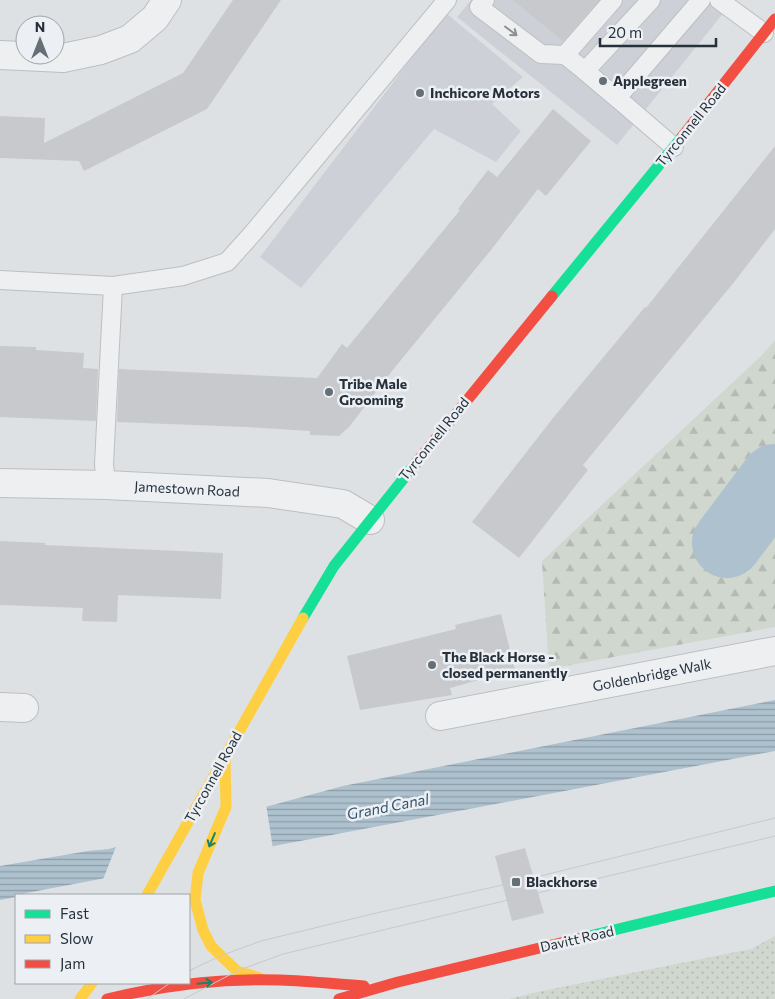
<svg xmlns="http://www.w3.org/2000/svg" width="775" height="999" viewBox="0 0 775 999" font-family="Commissioner,sans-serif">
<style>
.built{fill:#cdd1d7}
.green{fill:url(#green-dots)}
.forest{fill:url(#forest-firs)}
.water{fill:url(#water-rules)}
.pier{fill:#dee1e4}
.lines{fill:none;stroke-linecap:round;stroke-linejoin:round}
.river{stroke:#adc1ce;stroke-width:70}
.building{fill:#c7c9cc}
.lane-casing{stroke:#bcbfc2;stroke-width:20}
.street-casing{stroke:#bcbfc2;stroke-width:30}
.lane{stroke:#eeeff0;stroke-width:18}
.street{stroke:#eeeff0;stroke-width:28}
.fast{stroke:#16e098;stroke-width:11}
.slow{stroke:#ffcf43;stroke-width:11}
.jam{stroke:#f24e42;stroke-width:11}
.tram{stroke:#c7c9cc;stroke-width:1}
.oneway{stroke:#8a9096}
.oneway2{stroke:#1f8065}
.poi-dot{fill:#676f76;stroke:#ecf0f4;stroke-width:2}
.labels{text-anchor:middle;stroke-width:5;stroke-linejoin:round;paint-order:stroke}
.poi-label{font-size:14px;font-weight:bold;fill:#27313b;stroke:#ecf0f4;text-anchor:start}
.street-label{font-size:14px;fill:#27313b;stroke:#ecf0f4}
.water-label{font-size:15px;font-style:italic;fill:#33546d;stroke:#ecf0f4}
</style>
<defs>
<pattern id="green-dots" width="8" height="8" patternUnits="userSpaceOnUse" patternTransform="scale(1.25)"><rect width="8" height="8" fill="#d0d7cf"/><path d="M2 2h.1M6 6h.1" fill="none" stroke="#b3b9b3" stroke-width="1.8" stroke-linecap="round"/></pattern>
<pattern id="forest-firs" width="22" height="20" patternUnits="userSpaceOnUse" patternTransform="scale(1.25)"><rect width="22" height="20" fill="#d0d7cf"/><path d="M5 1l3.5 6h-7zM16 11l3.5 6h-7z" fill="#b3b9b3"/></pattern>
<pattern id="water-rules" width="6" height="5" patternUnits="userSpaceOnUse" patternTransform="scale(1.25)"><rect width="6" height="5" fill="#adc1ce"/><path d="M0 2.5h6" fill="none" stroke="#8d9da8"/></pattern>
</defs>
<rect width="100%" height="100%" fill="#dee1e4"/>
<g class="built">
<path d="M471,0H734L617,145L457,17Z"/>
<path d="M446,13L523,77L492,104L521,131L496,162L434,129L301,288L260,257Z"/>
</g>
<path class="green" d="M775,936V999H509L542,991L751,949Z"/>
<path class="forest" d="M775,340V627L549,669L542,561L762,355Z"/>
<path class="water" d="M775,700V751L16,895V897L0,900V866L88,851L109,849L343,786Z"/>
<path class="pier" d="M266,804L273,849L102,882L117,844Z"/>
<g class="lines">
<path class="river" d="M727,543L775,479"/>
</g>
<g class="building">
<path d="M233,0H281L207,109L84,171L79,161L0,158V116L45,118L44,143L92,119L183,73Z"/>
<path d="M513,0H599L563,41Z"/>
<path d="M553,109L591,141L546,196L538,189L491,250L392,371L349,427L339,436L310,435V431L246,427L117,422L119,369L317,378L342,344L347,348L460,210L458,209L488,170L497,177Z"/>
<path d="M775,146V229L735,281L583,465L588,470L519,558L472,522L553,418L645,307L646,308Z"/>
<path d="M0,346L36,347V350L84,353L83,368L98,369L96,421L0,417Z"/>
<path d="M0,541L45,543V545L223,553L221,599L118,595L117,622L82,621L83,608L0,605Z"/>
<path d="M501,614L515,670L450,688L452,695L360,710L347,656L456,629L455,625Z"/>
<path d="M525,848L544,913L512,921L495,856Z"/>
</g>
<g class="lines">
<g class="lane-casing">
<g id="lane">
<path d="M485,0L479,7L541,54L565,55"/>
<path d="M719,0L764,33"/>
<path d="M585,71L565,55L613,0"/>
<path d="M617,98L585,71L651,0"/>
<path d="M674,147L617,98L701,0"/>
<path d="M0,280L113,286L183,276L227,262L253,233L447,0"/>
<path d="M106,485L104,464L113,286"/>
</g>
</g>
<g class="street-casing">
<g id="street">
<path d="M0,55L63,58L101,50L130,39L155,18L167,0"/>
<path d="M0,483L106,485L268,493L343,504L370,520"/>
<path d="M0,707L24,708"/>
<path d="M440,716L775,651"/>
</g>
</g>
<use href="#lane" class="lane"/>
<use href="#street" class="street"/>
<g class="fast">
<path d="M552,296L682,137"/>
<path d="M303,618L334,566L416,463"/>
<path d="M577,939L775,891"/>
</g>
<g class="slow">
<path d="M225,759L226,807L198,873L195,900L203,930L211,946L237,971L260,978"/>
<path d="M147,895L303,618"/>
<path d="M80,999L92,983"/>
</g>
<g class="jam">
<path d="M682,137L775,19"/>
<path d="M416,463L552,296"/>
<path d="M107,999C164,985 222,978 280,980C308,981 336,984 364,986"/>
<path d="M339,999L398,982L577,939"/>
</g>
<g class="tram">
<path d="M189,971L220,956L261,941L372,914L516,882L775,818"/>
<path d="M147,999L170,983"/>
<path d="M184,999L237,971L283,954L775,836"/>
</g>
</g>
<defs><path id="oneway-shaft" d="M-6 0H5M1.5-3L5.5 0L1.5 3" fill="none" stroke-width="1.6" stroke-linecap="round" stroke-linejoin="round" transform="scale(1.25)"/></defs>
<use class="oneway" href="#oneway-shaft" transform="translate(511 31) rotate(37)"/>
<g class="oneway2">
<use href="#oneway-shaft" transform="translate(212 840) rotate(113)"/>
<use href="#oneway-shaft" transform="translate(205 983) rotate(-6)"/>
</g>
<g class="poi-dot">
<circle cx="603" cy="81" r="5"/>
<circle cx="420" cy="93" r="5"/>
<circle cx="329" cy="392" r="5"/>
<circle cx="432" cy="665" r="5"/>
<rect x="511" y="877" width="10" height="10" rx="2.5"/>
</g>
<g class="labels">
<g class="poi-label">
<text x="613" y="86">Applegreen</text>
<text x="430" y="98">Inchicore Motors</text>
<text x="339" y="389">Tribe Male<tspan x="339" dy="16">Grooming</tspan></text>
<text x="442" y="662">The Black Horse -<tspan x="442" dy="16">closed permanently</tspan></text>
<text x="526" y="887">Blackhorse</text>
</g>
<g class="street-label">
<text transform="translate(691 125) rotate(-51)" y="5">Tyrconnell Road</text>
<text transform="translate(434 439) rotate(-51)" y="5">Tyrconnell Road</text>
<text transform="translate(187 489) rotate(3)" y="5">Jamestown Road</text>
<text transform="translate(652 675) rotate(-11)" y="5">Goldenbridge Walk</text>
<text transform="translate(213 777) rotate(-61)" y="5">Tyrconnell Road</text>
<text transform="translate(577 939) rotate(-13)" y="5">Davitt Road</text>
</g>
<g class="water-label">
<text transform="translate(388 807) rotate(-11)" y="5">Grand Canal</text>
</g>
</g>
<rect x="15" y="894" width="175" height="90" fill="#ecf0f4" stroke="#9da4aa"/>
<rect x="25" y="910" width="25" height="8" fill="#16e098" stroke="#9da4aa"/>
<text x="60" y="919" font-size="15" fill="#27313b">Fast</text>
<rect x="25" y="935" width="25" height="8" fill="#ffcf43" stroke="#9da4aa"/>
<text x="60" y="944" font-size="15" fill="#27313b">Slow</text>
<rect x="25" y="960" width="25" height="8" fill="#f24e42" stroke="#9da4aa"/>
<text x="60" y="969" font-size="15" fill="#27313b">Jam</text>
<g transform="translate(40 40)"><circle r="24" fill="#ecf0f4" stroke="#9da4aa"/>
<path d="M0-4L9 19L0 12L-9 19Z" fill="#676f76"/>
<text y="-8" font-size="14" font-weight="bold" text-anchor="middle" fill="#27313b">N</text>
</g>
<path d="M600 38v8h116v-8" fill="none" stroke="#27313b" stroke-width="2.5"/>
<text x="608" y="38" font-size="15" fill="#27313b" stroke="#ecf0f4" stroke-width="4" paint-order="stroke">20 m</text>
</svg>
